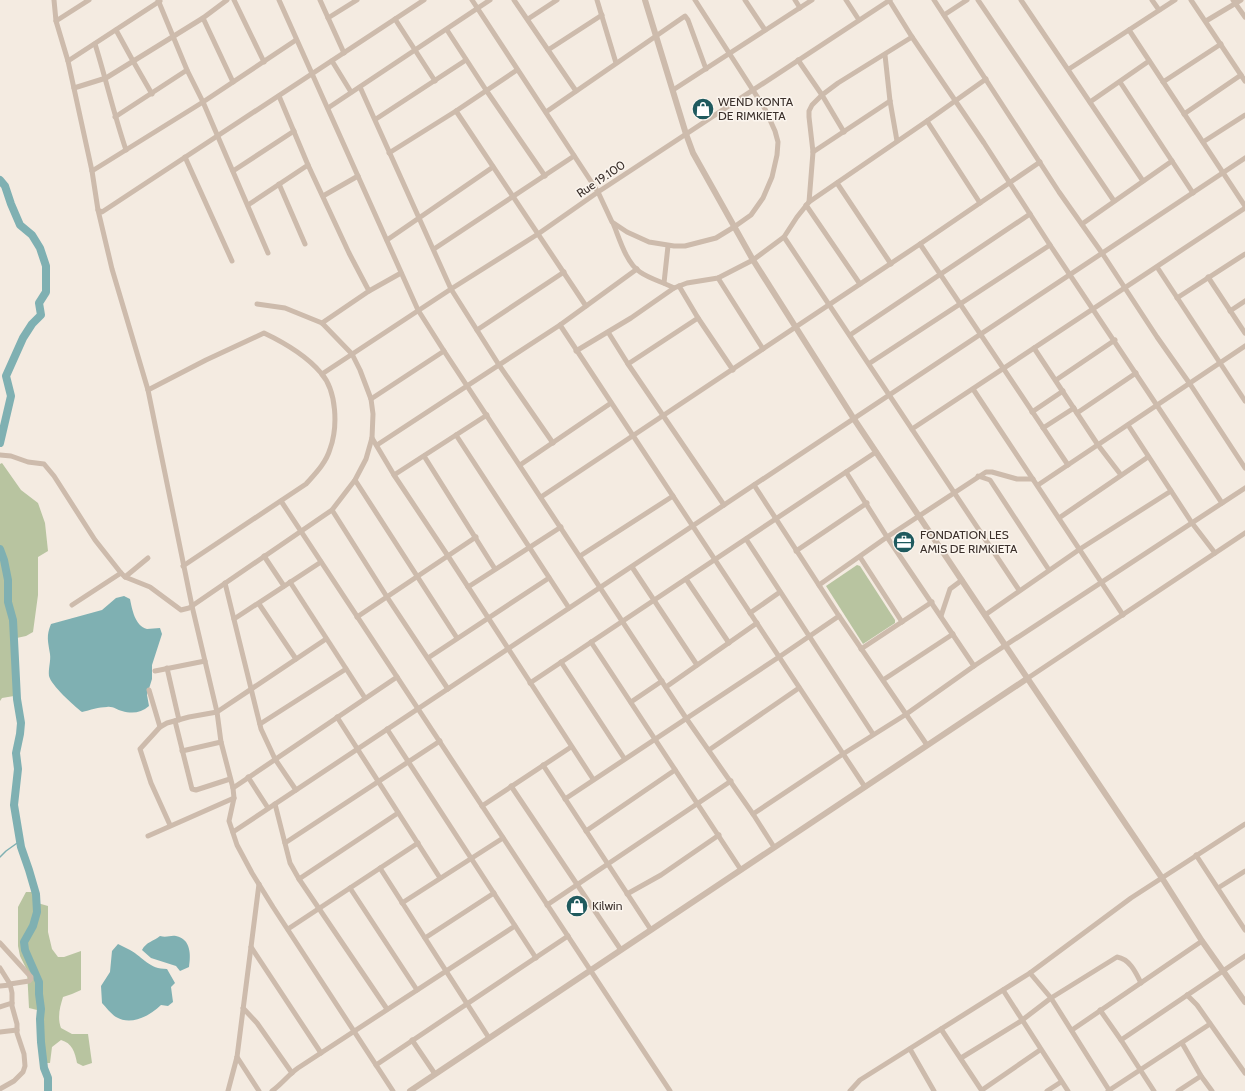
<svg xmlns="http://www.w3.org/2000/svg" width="1245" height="1091" viewBox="0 0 1245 1091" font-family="Cabin,sans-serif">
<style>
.green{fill:#b8c4a0}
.water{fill:#7fb0b2}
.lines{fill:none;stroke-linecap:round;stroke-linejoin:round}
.stream{stroke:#7fb0b2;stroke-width:1.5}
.river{stroke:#7fb0b2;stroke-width:8}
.minor{stroke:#cdbbac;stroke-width:5}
.tertiary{stroke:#cdbbac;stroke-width:6}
.labels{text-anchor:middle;stroke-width:3;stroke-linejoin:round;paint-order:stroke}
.poi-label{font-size:12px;fill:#3b302b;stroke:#fbf5ee;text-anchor:start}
.street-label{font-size:12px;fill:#3b302b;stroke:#fbf5ee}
</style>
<rect width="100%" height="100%" fill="#f4ebe1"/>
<g class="green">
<path d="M2,463L21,490L38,503L45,523L48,551L38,557V595L33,632L26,636L12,639L14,696L2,698L0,701V464Z"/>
<path d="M857,565L860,566L895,620V623L863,644L826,586Z"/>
<path d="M26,892H34V902L48,906V932L52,949L58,957H64L81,951V990L72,994L63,997C60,1007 57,1017 61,1028L72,1034H88L92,1063L83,1066L77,1063C75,1052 72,1043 61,1040L52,1047L50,1063H45L42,1022L37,1010L29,1008L27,970L20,956L18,946V907Z"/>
</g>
<g class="water">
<path d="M124,596L130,599C132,609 135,626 147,629C151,629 156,628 160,628L162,634L152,665V679L147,695L149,706C141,713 132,714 122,711C117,710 113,706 107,707C99,707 90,710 82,712C74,706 51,685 49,676C48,669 51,661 50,654C48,641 46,636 51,624L102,610L116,598Z"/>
<path d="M160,936C167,938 170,935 176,936C191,939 191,955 189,967L180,971L176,966L151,958L142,950C146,942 154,941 160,936Z"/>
<path d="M118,944C122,946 126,948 130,950C144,958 149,969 167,969L175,983L171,987L173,1002L168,1006L161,1005C150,1016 131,1026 116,1017C111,1014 106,1007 102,1003L101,986L110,972L112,951Z"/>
</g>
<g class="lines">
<path class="stream" d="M0,857L6,851L20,841"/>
<g class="river">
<path d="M0,180L5,186L11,204L20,225L32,235L40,248L46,266V292L39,303L41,315L32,324L23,338L6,376L11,396L0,443"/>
<path d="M0,549L4,560L8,580V602L13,620L17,699L21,723L20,734L16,753L18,769L14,805L21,847L29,870L36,894L37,912L33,926L24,942L25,950L39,982V994L41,1009L40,1019L41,1042L44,1068L48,1078V1091"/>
</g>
<g class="minor">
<path d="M54,0L56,21L68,61L92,171L98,210L102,212L424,0"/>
<path d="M158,0L187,70L203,102L268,253"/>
<path d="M234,0L264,62"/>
<path d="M279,0L418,310L444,351L686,718L753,814"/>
<path d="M320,0L344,53"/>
<path d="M472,0L598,192L612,222L627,232L649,242L674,246H685L716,238L734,227L751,215L763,198L772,177L777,155L778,142L775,131L765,109L695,0"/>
<path d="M514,0L576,91"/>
<path d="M597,0L616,63"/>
<path d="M745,0L765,30"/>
<path d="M795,0L800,8"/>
<path d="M846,0L859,20"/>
<path d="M889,0L912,37L984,143L1050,245L1222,503"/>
<path d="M934,0L1059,192L1102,253L1157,337L1190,384L1245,468"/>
<path d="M978,0L1114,201"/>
<path d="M1021,0L1143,181"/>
<path d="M1152,0L1159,10"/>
<path d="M1191,0L1245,81"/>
<path d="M1233,0L1245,17"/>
<path d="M944,15L967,0"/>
<path d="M203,18L233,82"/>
<path d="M328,18L357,0"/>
<path d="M395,19L435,81"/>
<path d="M528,19L557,0"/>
<path d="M56,21L89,0"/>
<path d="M1206,21L1241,0"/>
<path d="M116,30L133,61L152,94"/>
<path d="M447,30L486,90L545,176"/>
<path d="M1129,30L1245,206"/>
<path d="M95,44C106,79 114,115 126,150"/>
<path d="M548,50L602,15"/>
<path d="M885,55L890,101L897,141"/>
<path d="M798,60L822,95L844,132"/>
<path d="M68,61L160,1"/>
<path d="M332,61L351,92"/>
<path d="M1069,69L1175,0"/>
<path d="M1120,82L1193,193"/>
<path d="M1163,82L1221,44"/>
<path d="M360,87L451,289L499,365L553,443"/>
<path d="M74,88L106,78L203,18L227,0"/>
<path d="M673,90L812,0"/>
<path d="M279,96L308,165L349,253L369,291"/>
<path d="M1090,102L1149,61"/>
<path d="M328,108L490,0"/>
<path d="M456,111L586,306"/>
<path d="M546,112L685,16L688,20L706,69"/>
<path d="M1184,114L1241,75"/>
<path d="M115,117L187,70"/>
<path d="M376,119L466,60"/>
<path d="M927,121L980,203"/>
<path d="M1203,142L1245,115"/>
<path d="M813,152L890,101"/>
<path d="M389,153L456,111L517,70"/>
<path d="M185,157L232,261"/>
<path d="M92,171L203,102L296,40"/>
<path d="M233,171L294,131"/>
<path d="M837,183L891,264"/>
<path d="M279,184L305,244"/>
<path d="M323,196L358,176"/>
<path d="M809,202L813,152L809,117V111L812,105L822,95L838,83L912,37"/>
<path d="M248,205L308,165"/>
<path d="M806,205L860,284"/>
<path d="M98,210L112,269L148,390L192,606L217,712L221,742L233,788L234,798L229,821L237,845L252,873L273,907L393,1091"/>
<path d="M613,223C619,237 626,263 640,272C650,279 663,282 674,288"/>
<path d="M1082,224L1172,161"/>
<path d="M784,237L1019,590"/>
<path d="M387,240L493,167"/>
<path d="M920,244L1068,465"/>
<path d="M434,249L574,156"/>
<path d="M1157,267L1245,401"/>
<path d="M1208,277L1245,333"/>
<path d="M718,278L763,349"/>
<path d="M664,283L668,246"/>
<path d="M679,286L698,318L733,370"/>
<path d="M1177,298L1245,254"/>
<path d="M1230,311L1245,301"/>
<path d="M322,323L369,291L401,273"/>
<path d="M560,325L865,787"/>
<path d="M477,330L564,272"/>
<path d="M608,332L628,364L724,505"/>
<path d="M850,335L1030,214"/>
<path d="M1034,348L1098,445L1121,475"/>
<path d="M576,351L631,318L674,288L687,283L718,278L753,260L784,237L797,217L809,202L927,121L986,79"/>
<path d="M870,363L1050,245"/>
<path d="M628,364L698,318"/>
<path d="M322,374L451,289L538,234L598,192L890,0"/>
<path d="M1056,380L1115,340"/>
<path d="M973,389L1123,615"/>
<path d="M148,390L206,360L264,333C285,343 306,355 321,373C337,391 338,427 330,449C326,463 315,474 306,484L183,566"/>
<path d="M371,399L444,351"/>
<path d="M1032,412L1063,391"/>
<path d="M1077,413L1136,373"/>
<path d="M1128,425L1192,523L1215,553"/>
<path d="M1043,428L1074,408"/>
<path d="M912,429L1245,208"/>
<path d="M456,435L569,608"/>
<path d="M372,438L394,475L448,556L593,779"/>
<path d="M377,445L560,325L637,269"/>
<path d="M0,455L11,456L28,462L44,464L54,476L95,540L121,573L125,577L150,587L181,610L189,608L332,510L355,480L366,459L372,438L373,414L371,399L360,370L352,354L322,323L285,308L257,304"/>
<path d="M424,456L495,569"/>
<path d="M520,465L611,403"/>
<path d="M846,472L887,537L974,666"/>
<path d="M394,475L487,415"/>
<path d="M978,476L990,480L1049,570"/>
<path d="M355,480L457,638"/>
<path d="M754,485L839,616L927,745"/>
<path d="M1038,485L1245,346"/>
<path d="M541,497L920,244L1040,162"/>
<path d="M281,501L670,1091"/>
<path d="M332,510L387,597L448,689"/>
<path d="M1059,518L1148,457"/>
<path d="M746,539L873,734"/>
<path d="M796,551L867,503"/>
<path d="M264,556L284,586"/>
<path d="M580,556L673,496"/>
<path d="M860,557L902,622"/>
<path d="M632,567L697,665"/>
<path d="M125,577L148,558"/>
<path d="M686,579L729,643"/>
<path d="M290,582L365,698"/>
<path d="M225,583L261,729L275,759L296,790"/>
<path d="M819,585L887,537L986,472H992L1017,479H1033"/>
<path d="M468,587L561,527"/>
<path d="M259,604L296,659"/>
<path d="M72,605L121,573"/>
<path d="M750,613L780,592"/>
<path d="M985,615L1080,549L1171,491"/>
<path d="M941,616L950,589L962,580"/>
<path d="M357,617L476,537"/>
<path d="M234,619L321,562"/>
<path d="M591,642L741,870"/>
<path d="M861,649L932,602"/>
<path d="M428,658L549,578"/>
<path d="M561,662L624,758"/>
<path d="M167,668L179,720"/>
<path d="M155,671L205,661"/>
<path d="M1028,678L1245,533"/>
<path d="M883,680L953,634"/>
<path d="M530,683L876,452"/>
<path d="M666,687L757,623"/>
<path d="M149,690L160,727"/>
<path d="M631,702L662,681"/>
<path d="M337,717L440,878"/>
<path d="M175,721L192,789L196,790L230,779"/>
<path d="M260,724L346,669"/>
<path d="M387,729L536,958"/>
<path d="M709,750L799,688"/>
<path d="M182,751L221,742"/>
<path d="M543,765L651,930"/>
<path d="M248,777L268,808"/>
<path d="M511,786L621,950"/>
<path d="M233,788L397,677"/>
<path d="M565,799L779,657L839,616"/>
<path d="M275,804L290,863L299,879L387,1009"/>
<path d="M482,806L571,747"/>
<path d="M170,825L151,783L140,749L160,727L167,723L189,717L217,712L326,639"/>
<path d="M586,831L675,770"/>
<path d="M233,832L1245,158"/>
<path d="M148,836L234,798"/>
<path d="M285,843L440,741"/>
<path d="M774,847L753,814L843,754L905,715L974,666L1245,488"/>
<path d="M1196,855L1245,930"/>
<path d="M380,868L489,1038"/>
<path d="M299,879L398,813"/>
<path d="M350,888L417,990"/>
<path d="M1218,888L1245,871"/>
<path d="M627,894L661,875L719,835"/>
<path d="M402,903L503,838"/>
<path d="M547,905L731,781"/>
<path d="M288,929L418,843"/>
<path d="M425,938L494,893"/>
<path d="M0,943L31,977V979L29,981L10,984"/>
<path d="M251,947L321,1053"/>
<path d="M0,968L10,984L12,993V1006L17,1024V1033L24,1054L25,1066L23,1072L14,1081L0,1089"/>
<path d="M1030,973L1051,998L1109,1090"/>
<path d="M0,986L10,985"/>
<path d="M1003,990L1068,1091"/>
<path d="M1187,995L1197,1005L1245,1073"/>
<path d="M0,1007L12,1003"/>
<path d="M243,1008L257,1023L292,1073"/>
<path d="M1100,1010L1121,1040L1154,1091"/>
<path d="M941,1029L982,1091"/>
<path d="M1072,1030L1202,941"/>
<path d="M0,1032L17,1030"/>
<path d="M412,1040L435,1074"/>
<path d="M1121,1040L1245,956"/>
<path d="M1182,1043L1201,1076L1212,1091"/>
<path d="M910,1049L934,1091"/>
<path d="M237,1057L259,1091"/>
<path d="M961,1058L1021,1021L1051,998L1117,957C1130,959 1136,973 1141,983"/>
<path d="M376,1065L568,936"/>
<path d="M982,1090L1040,1050"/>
<path d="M228,1091L237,1057L259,884"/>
<path d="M272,1091C282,1084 288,1075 298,1068L515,926"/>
<path d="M850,1091L860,1080L1030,973L1131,898L1245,824"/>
<path d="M1047,1091L1061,1082"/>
<path d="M1108,1091L1210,1024"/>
<path d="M1178,1091L1201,1076"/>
</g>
<g class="tertiary">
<path d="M645,0L686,134L693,153L753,260L854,419L1005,645L1162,878L1202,941L1245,1002"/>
<path d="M410,1091L1028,678"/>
</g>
</g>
<defs>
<g id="shop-disc" transform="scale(1.15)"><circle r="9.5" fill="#1f5a5e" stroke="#fbf5ee"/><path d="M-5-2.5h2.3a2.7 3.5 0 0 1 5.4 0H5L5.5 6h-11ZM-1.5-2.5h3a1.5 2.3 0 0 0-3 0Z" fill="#fff"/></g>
<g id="office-disc" transform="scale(1.15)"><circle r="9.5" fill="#1f5a5e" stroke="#fbf5ee"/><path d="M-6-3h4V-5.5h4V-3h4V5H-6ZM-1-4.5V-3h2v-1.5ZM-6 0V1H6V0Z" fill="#fff"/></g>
</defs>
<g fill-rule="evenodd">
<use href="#shop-disc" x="703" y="109"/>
<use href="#office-disc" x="904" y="542"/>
<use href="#shop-disc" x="577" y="906"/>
</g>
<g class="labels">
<g class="poi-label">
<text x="718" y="106">WEND KONTA<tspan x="718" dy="14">DE RIMKIETA</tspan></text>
<text x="920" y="539">FONDATION LES<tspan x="920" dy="14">AMIS DE RIMKIETA</tspan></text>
<text x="592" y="910">Kilwin</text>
</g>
<g class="street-label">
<text transform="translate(601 179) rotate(-34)" y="4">Rue 19.100</text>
</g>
</g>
</svg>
